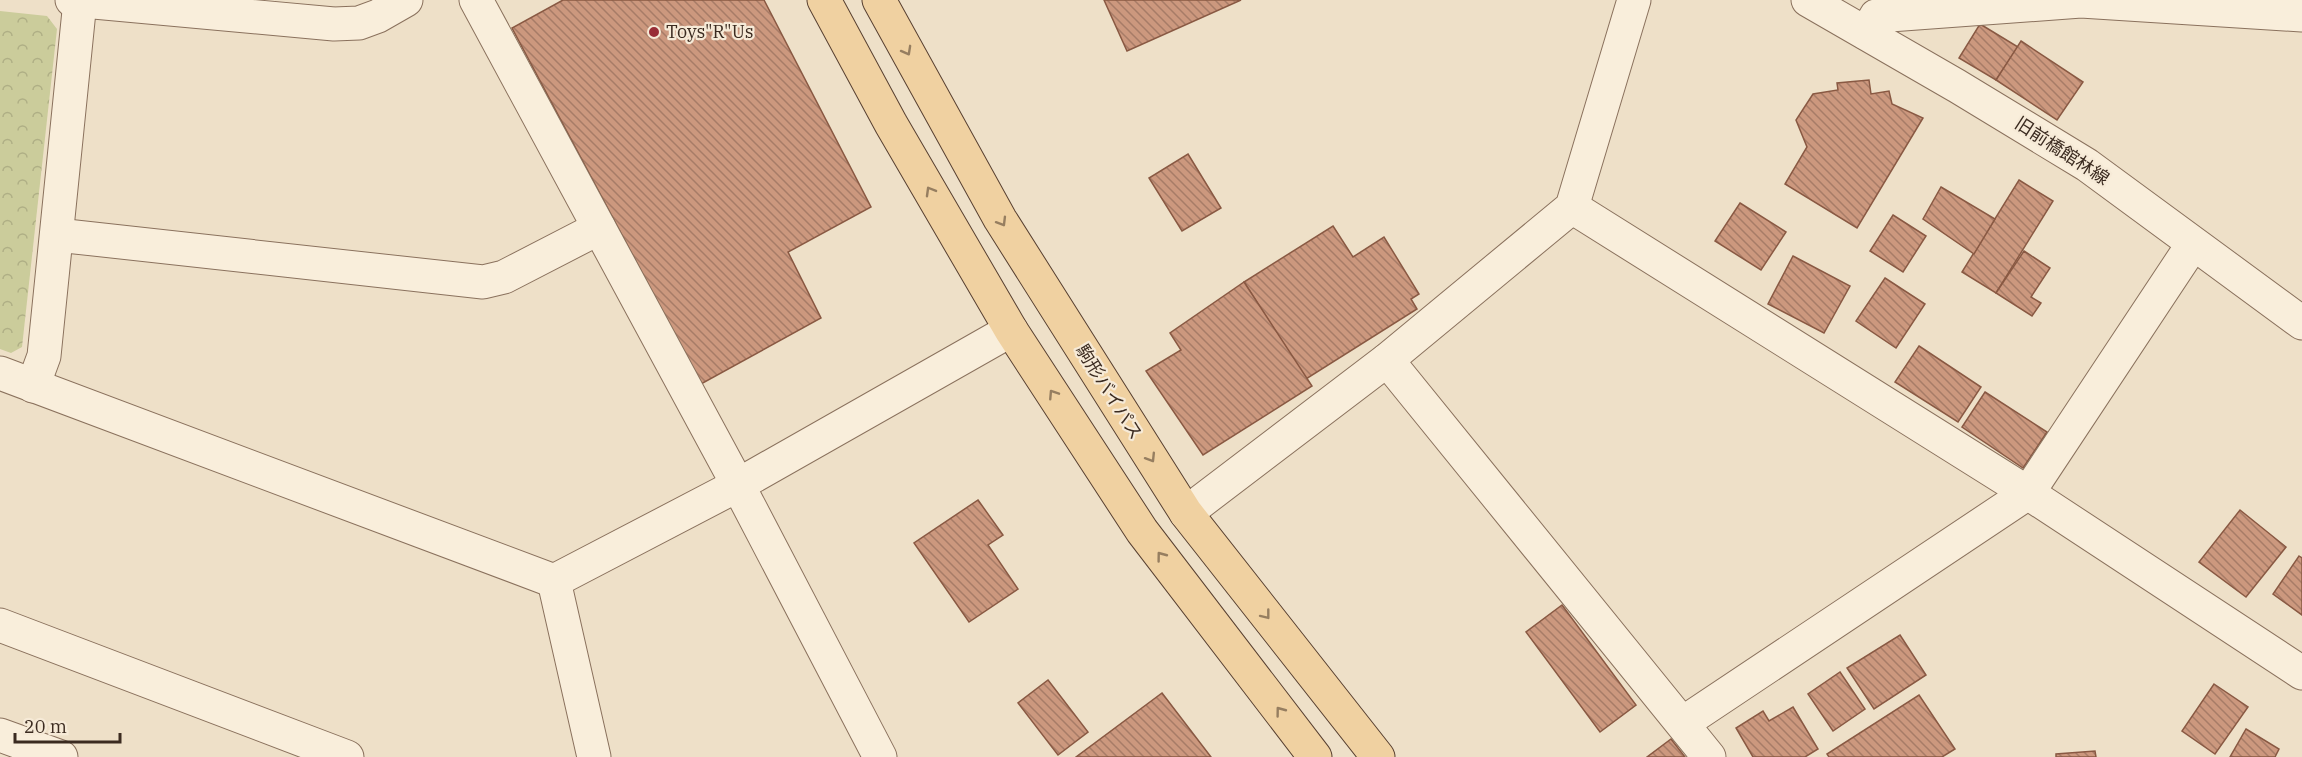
<svg xmlns="http://www.w3.org/2000/svg" width="2302" height="757" viewBox="0 0 2302 757" font-family="'IBM Plex Serif','Noto Sans JP',serif">
<style>
.park{fill:url(#park-crowns)}
.building{fill:url(#building-back-hatch);stroke:#895943;stroke-width:1.5}
.lines{fill:none;stroke-linecap:round;stroke-linejoin:round}
.minor-casing{stroke:#8a715d;stroke-width:35}
.major-casing{stroke:#584031;stroke-width:35}
.minor{stroke:#f9eedb;stroke-width:33}
.major{stroke:#f0d1a1;stroke-width:33}
.oneway{stroke:#967e60}
.poi-dot{fill:#982d36;stroke:#f6ead7;stroke-width:2}
.labels{text-anchor:middle;stroke-width:4.5;stroke-linejoin:round;paint-order:stroke}
.poi-label{font-size:18px;fill:#3b2b20;stroke:#f6ead7;text-anchor:start}
.street-label{font-size:18px;fill:#3b2b20;stroke:#f6ead7}
</style>
<defs>
<pattern id="park-crowns" width="20" height="18" patternUnits="userSpaceOnUse" patternTransform="scale(1.5)"><rect width="20" height="18" fill="#cbcc9b"/><path d="M2 6a3 3 0 1 1 6 0M12 15a3 3 0 1 1 6 0" fill="none" stroke="#afaf85"/></pattern>
<pattern id="building-back-hatch" width="6" height="6" patternUnits="userSpaceOnUse" patternTransform="scale(1.5)"><rect width="6" height="6" fill="#cc987e"/><path d="M-1 5l2 2M0 0l6 6M5-1l2 2" fill="none" stroke="#a77c67"/></pattern>
</defs>
<rect width="100%" height="100%" fill="#eee0c8"/>
<path class="park" d="M0,11L47,16L57,29L22,347L11,353L0,349Z"/>
<g class="building">
<path d="M563,0H764L871,207L788,252L821,318L701,384L512,28Z"/>
<path d="M1104,0H1241L1127,51Z"/>
<path d="M1980,24L2018,47L1996,80L1959,58Z"/>
<path d="M2021,41L2083,82L2057,120L1996,80Z"/>
<path d="M1869,80L1871,94L1889,91L1892,104L1923,118L1857,228L1785,184L1807,147L1796,120L1813,94L1838,90L1837,83Z"/>
<path d="M1188,154L1221,208L1182,231L1149,178Z"/>
<path d="M2019,180L2053,201L1996,293L1962,272Z"/>
<path d="M1941,187L1995,219L1974,254L1923,219Z"/>
<path d="M1740,203L1786,232L1761,270L1715,241Z"/>
<path d="M1893,215L1926,236L1903,272L1870,251Z"/>
<path d="M1333,226L1353,257L1384,237L1419,294L1411,299L1417,309L1306,379L1244,282Z"/>
<path d="M2024,251L2050,268L2031,297L2041,303L2032,316L1996,293Z"/>
<path d="M1793,256L1850,286L1824,333L1768,304Z"/>
<path d="M1885,278L1925,304L1896,348L1856,321Z"/>
<path d="M1244,282L1312,386L1203,455L1146,371L1181,350L1170,333Z"/>
<path d="M1919,346L1981,387L1958,422L1895,382Z"/>
<path d="M1985,392L2047,432L2023,468L1962,427Z"/>
<path d="M978,500L1003,535L988,545L1018,589L969,622L914,543Z"/>
<path d="M2240,510L2286,547L2246,597L2199,562Z"/>
<path d="M2299,556L2302,558V615L2273,594Z"/>
<path d="M1562,605L1636,705L1600,732L1526,632Z"/>
<path d="M1900,635L1926,675L1874,709L1847,668Z"/>
<path d="M1840,672L1865,709L1833,731L1808,694Z"/>
<path d="M1048,680L1088,732L1058,755L1018,703Z"/>
<path d="M2214,684L2248,707L2215,754L2182,731Z"/>
<path d="M1162,693L1211,757H1076Z"/>
<path d="M1919,695L1955,749L1942,757H1829L1827,754Z"/>
<path d="M1793,707L1818,749L1805,757H1753L1736,728L1763,711L1769,721Z"/>
<path d="M2246,729L2279,749L2275,757H2230Z"/>
<path d="M1671,739L1685,757H1647Z"/>
<path d="M2095,751L2096,757H2056V754Z"/>
</g>
<g class="lines">
<g class="minor-casing">
<g id="minor">
<path d="M72,0L334,24L359,23L378,16L406,0"/>
<path d="M476,0L738,485L880,757"/>
<path d="M1808,0L1957,86L2087,165L2302,323"/>
<path d="M1866,33L1876,16L2081,1L2302,15"/>
<path d="M1572,207L2028,493L2302,673"/>
<path d="M57,235L483,282L504,277L599,228"/>
<path d="M1387,360L1709,757"/>
<path d="M0,373L554,581L738,485L1011,330"/>
<path d="M33,386L44,356L80,1"/>
<path d="M1186,513L1387,360L1572,207L1634,0"/>
<path d="M554,581L594,757"/>
<path d="M0,625L347,757"/>
<path d="M1683,723L2028,493L2193,244"/>
<path d="M0,735L61,757"/>
</g>
</g>
<g class="major-casing">
<g id="major">
<path d="M824,0L891,124L1011,330L1142,531L1315,757"/>
<path d="M879,0L1000,219L1186,513L1378,757"/>
</g>
</g>
<use href="#minor" class="minor"/>
<use href="#major" class="major"/>
</g>
<defs><path id="oneway-chevron" d="M-2-3.5L2.5 0L-2 3.5" fill="none" stroke-width="1.6" stroke-linecap="round" stroke-linejoin="round" transform="scale(1.5)"/></defs>
<g class="oneway">
<use href="#oneway-chevron" transform="translate(907 51) rotate(61)"/>
<use href="#oneway-chevron" transform="translate(930 191) rotate(-120)"/>
<use href="#oneway-chevron" transform="translate(1002 222) rotate(59)"/>
<use href="#oneway-chevron" transform="translate(1053 394) rotate(-123)"/>
<use href="#oneway-chevron" transform="translate(1151 458) rotate(58)"/>
<use href="#oneway-chevron" transform="translate(1161 556) rotate(-127)"/>
<use href="#oneway-chevron" transform="translate(1266 615) rotate(52)"/>
<use href="#oneway-chevron" transform="translate(1280 711) rotate(-127)"/>
</g>
<circle class="poi-dot" cx="654" cy="32" r="6"/>
<g class="labels">
<g class="poi-label">
<text x="666" y="38">Toys"R"Us</text>
</g>
<g class="street-label">
<text transform="translate(2062 151) rotate(33)" y="6">旧前橋館林線</text>
<text transform="translate(1109 392) rotate(58)" y="6">駒形バイパス</text>
</g>
</g>
<path d="M15 733v9h105v-9" fill="none" stroke="#3b2b20" stroke-width="3"/>
<text x="24" y="733" font-size="18" fill="#3b2b20" stroke="#f6ead7" stroke-width="4.5" paint-order="stroke">20 m</text>
</svg>
